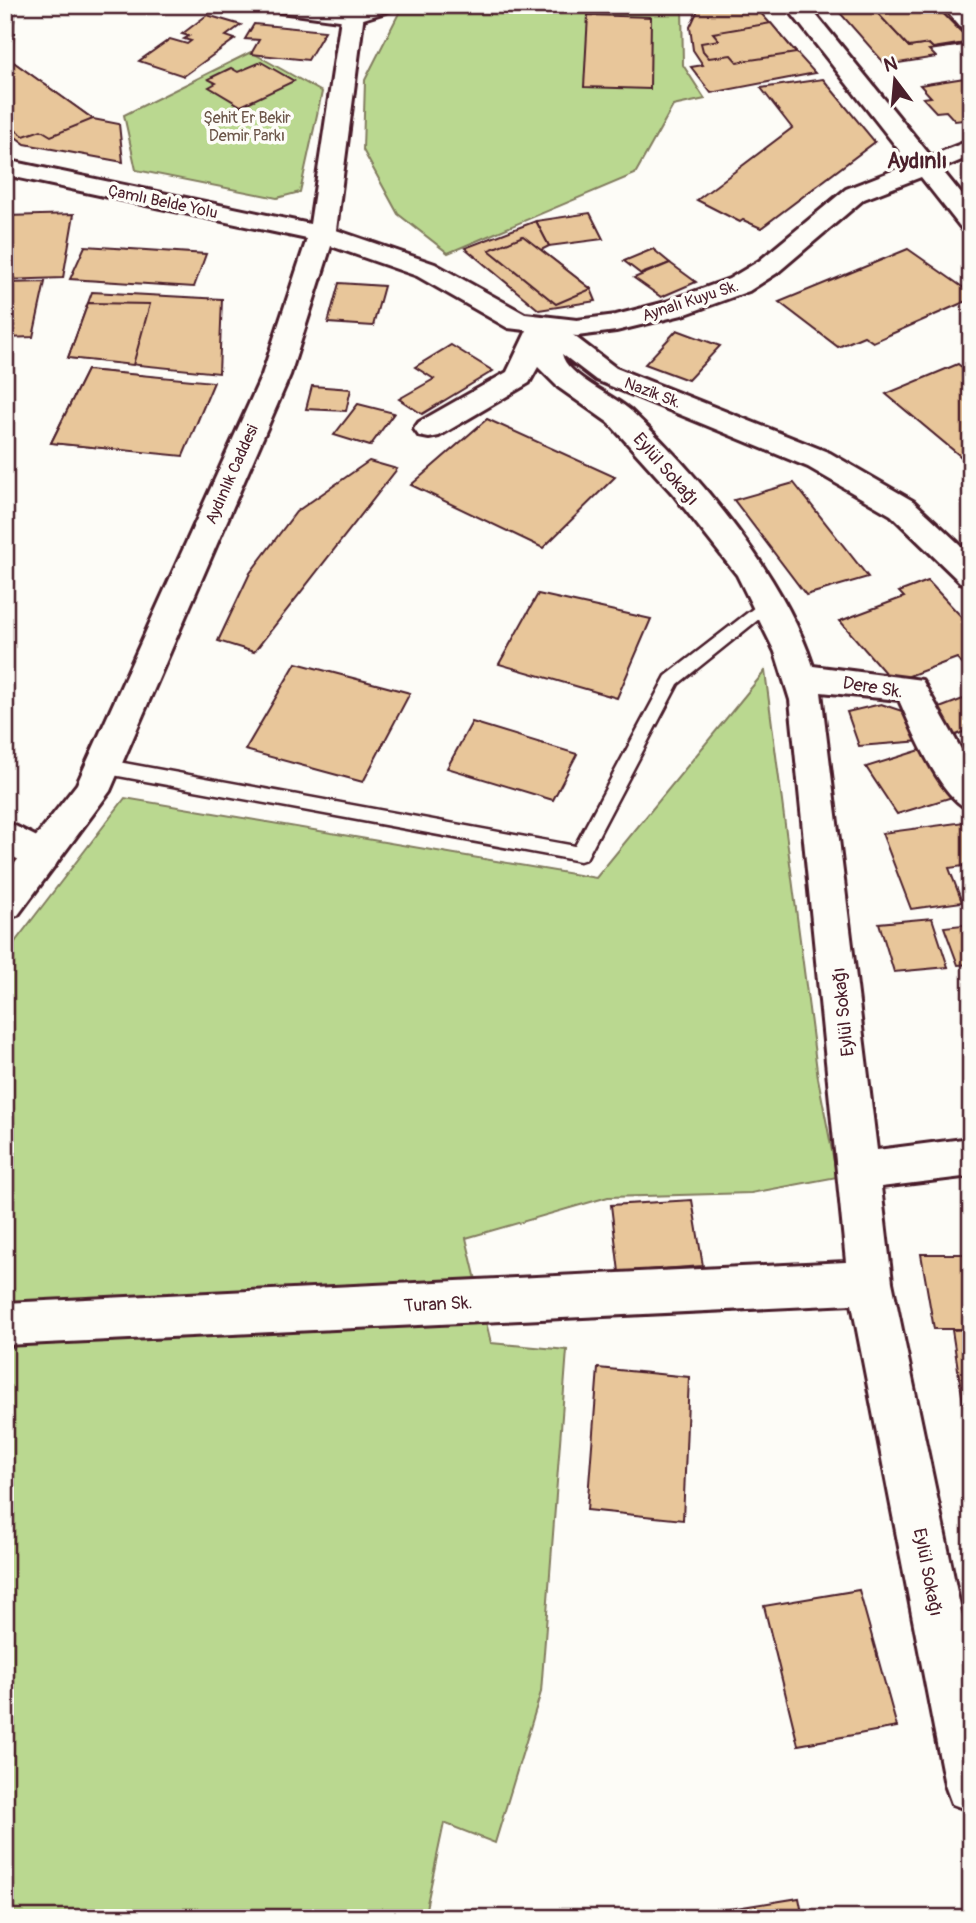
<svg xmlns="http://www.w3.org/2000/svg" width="976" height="1923" viewBox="0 0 976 1923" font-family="Pangolin,sans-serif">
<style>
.green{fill:#bad890;stroke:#827c5e;stroke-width:2}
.building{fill:#e8c69a;stroke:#4a1f2b;stroke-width:2}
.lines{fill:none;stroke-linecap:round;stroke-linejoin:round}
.lane-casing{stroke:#4a1f2b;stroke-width:5}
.street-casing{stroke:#4a1f2b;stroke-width:6}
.secondary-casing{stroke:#4a1f2b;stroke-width:6}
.lane{fill:#fdfcf7;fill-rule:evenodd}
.street{fill:#fdfcf7;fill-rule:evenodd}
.secondary{fill:#fdfcf7;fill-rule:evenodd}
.labels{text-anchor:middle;stroke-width:7;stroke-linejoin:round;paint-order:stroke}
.far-park-label{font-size:16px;fill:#6c5649;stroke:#fdfcf7}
.far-street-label{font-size:16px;fill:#4a1f2b;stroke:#fdfcf7}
.street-label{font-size:18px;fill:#4a1f2b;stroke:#fdfcf7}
.far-district-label{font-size:21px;font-weight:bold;fill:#4a1f2b;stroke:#fdfcf7}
</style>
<rect width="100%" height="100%" fill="#fdfcf7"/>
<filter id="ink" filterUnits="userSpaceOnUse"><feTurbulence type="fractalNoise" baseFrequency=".0143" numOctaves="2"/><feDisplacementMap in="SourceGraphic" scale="14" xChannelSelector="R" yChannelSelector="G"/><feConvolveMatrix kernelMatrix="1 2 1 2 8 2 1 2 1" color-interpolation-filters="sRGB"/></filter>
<g filter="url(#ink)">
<g class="green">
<path d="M418,5H682L683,65L705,99L673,106L635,174L448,253L398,214L363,150L365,80L400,11Z"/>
<path d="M251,52L322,92L300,192L277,198L136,170L124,115Z"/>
<path d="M765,671L818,1078L837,1177L751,1193L608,1197L466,1238L491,1343L567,1350L541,1692L495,1843L444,1823L424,1918H5V955L125,798L596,878Z"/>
</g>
<g class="building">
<path d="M5,5H15L13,40H5Z"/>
<path d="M5,5H15L12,61L93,119L119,124L123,162L25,144L5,129Z"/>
<path d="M686,5H727L758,10L815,73L711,93L691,67L703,65L693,50L690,27L698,10Z"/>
<path d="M833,5H870L909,47L929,44L933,48L971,44L929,50L936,57L886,65Z"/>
<path d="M870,5H935L971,42L933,48L929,44L909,47Z"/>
<path d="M935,5H940L971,41Z"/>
<path d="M207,15L241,25L226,36L235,39L184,76L139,61L170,39L187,44L191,41L184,39L189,36L182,34Z"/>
<path d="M588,15L651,17L650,89L584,87Z"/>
<path d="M771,23L796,53L737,62L731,55L709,58L703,51L701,43L719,40L713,33Z"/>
<path d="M254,24L325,31L308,60L251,54L259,40L245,39Z"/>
<path d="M12,61L93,119L51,136L41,130L24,136L5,123V63Z"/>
<path d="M261,62L294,81L241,106L209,87L216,83L208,79L231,68L238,72Z"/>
<path d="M971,77V119L955,121L946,111L936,112L923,98L931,97L920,85Z"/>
<path d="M823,79L875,142L761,228L743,220L740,222L697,200L792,128L761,88Z"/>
<path d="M590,213L603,239L549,246L536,221Z"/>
<path d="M74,214L63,278L5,280L7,216Z"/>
<path d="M536,221L549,246L541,250L591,289L596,301L539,310L465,248Z"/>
<path d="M523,236L541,250L591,289L556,304L489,250Z"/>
<path d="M85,246L206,254L194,287L70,279Z"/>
<path d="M653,249L670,263L641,274L624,261Z"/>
<path d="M908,249L971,293V299L873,342L864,336L838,347L779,302Z"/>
<path d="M670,263L696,282L661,297L634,278Z"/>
<path d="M45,282L33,337L5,338V283Z"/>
<path d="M339,283L384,286L373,326L328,323Z"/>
<path d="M92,292L222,299L219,373L68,358Z"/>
<path d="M88,303L150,304L133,365L68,358Z"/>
<path d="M677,330L720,346L688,380L645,364Z"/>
<path d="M451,345L493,371L422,414L399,399L434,379L415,367Z"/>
<path d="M958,364L971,375V465L886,394Z"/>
<path d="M87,370L157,377L123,450L51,443Z"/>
<path d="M87,370L214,382L183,456L51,443Z"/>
<path d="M312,386L351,389L346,411L306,409Z"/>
<path d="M358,404L394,413L370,446L334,435Z"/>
<path d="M487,419L615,477L543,548L411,485Z"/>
<path d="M369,461L397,469L254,652L218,641L250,573L296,512Z"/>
<path d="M794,483L868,577L806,595L734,500Z"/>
<path d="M928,581L971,627V662L963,665L957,658L893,682L840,621L904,597L899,592Z"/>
<path d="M538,594L651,619L617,698L499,664Z"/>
<path d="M296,663L410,693L363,782L245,750Z"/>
<path d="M971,696V729L951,737L929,712Z"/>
<path d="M881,704L908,713L921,741L859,746L847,712Z"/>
<path d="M472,722L577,754L553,800L447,768Z"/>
<path d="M927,748L959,795L897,814L866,767Z"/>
<path d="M964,822L971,840V865L949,868L962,902L911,909L882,833Z"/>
<path d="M932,918L948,967L894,972L879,923Z"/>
<path d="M971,924V964L958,965L944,927Z"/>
<path d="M692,1200L703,1266L619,1272L611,1205Z"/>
<path d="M921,1254H971V1329H934Z"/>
<path d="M971,1329V1422H966L952,1330Z"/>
<path d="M598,1368L689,1377L683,1520L587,1510Z"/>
<path d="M859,1590L897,1727L798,1745L764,1606Z"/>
<path d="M799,1898L803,1918H673Z"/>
</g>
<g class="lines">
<g class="lane-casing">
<path id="lane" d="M768,597L774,599V607L678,684L586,859L580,861L102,773L93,766L102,759L575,846L666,676Z"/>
</g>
<g class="street-casing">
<g id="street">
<path d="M269,5L353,8L395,5L392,10L354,22L280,12Z"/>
<path d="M971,140V156L936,171H918L914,166L918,161Z"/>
<path d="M543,318L553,320L616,368L830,453L913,501L971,555V585L960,582L891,515L808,467L596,380L562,354C566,376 615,396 631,411C700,476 784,576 813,666L922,680L971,767V810C941,800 912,729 899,700L821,692L877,1150L971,1138V1176L881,1187L892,1282L971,1659V1811L952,1804L945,1785L852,1304L5,1345V1303L846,1262L790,700L775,652L737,575L673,494L609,423L558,387L538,367L529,383L439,436L429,438L419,436L414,429L419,422L507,372L529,326L533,320Z"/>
<path d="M5,821L55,846L60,856L55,866L42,871L5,853Z"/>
</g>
</g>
<g class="secondary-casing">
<path id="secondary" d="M343,5H365L336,230L435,264L525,314L577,320L616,315L666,302L729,279L759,261L846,189L910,164L785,5H808L971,206V231L962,229L921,177L864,199L777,273L749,291L686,314L616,331L577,336L508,328L417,276L331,246L290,375L110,791L18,915L5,919V876L77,784L262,375L307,239L5,175V160L310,224Z"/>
</g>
<use href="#lane" class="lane"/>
<use href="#street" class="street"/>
<use href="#secondary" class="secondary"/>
</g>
</g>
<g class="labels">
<g class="far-park-label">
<text x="247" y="123">Şehit Er Bekir<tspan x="247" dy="18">Demir Parkı</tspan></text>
</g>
<g class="far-street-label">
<text transform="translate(163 201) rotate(12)" y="6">Çamlı Belde Yolu</text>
<text transform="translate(690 300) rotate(-18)" y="6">Aynalı Kuyu Sk.</text>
<text transform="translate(653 392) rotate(21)" y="6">Nazik Sk.</text>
<text transform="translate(231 474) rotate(-66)" y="6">Aydınlık Caddesi</text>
</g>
<g class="street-label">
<text transform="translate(666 469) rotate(49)" y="6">Eylül Sokağı</text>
<text transform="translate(873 687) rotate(9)" y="6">Dere Sk.</text>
<text transform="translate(843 1012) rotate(-96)" y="6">Eylül Sokağı</text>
<text transform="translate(438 1304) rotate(-3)" y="6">Turan Sk.</text>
<text transform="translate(928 1572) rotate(79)" y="6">Eylül Sokağı</text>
</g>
<g class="far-district-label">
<text x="917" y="168">Aydınlı</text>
</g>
</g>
<rect width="976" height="1923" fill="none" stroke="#fdfcf7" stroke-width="28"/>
<rect x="14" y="14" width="948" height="1895" fill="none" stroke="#4a1f2b" stroke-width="2.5" filter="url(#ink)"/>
<g transform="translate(895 80) rotate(344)" stroke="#fdfcf7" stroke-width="5" paint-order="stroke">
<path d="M0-5L12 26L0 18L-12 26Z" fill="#4a1f2b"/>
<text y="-10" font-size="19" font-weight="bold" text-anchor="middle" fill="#4a1f2b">N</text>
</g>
</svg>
